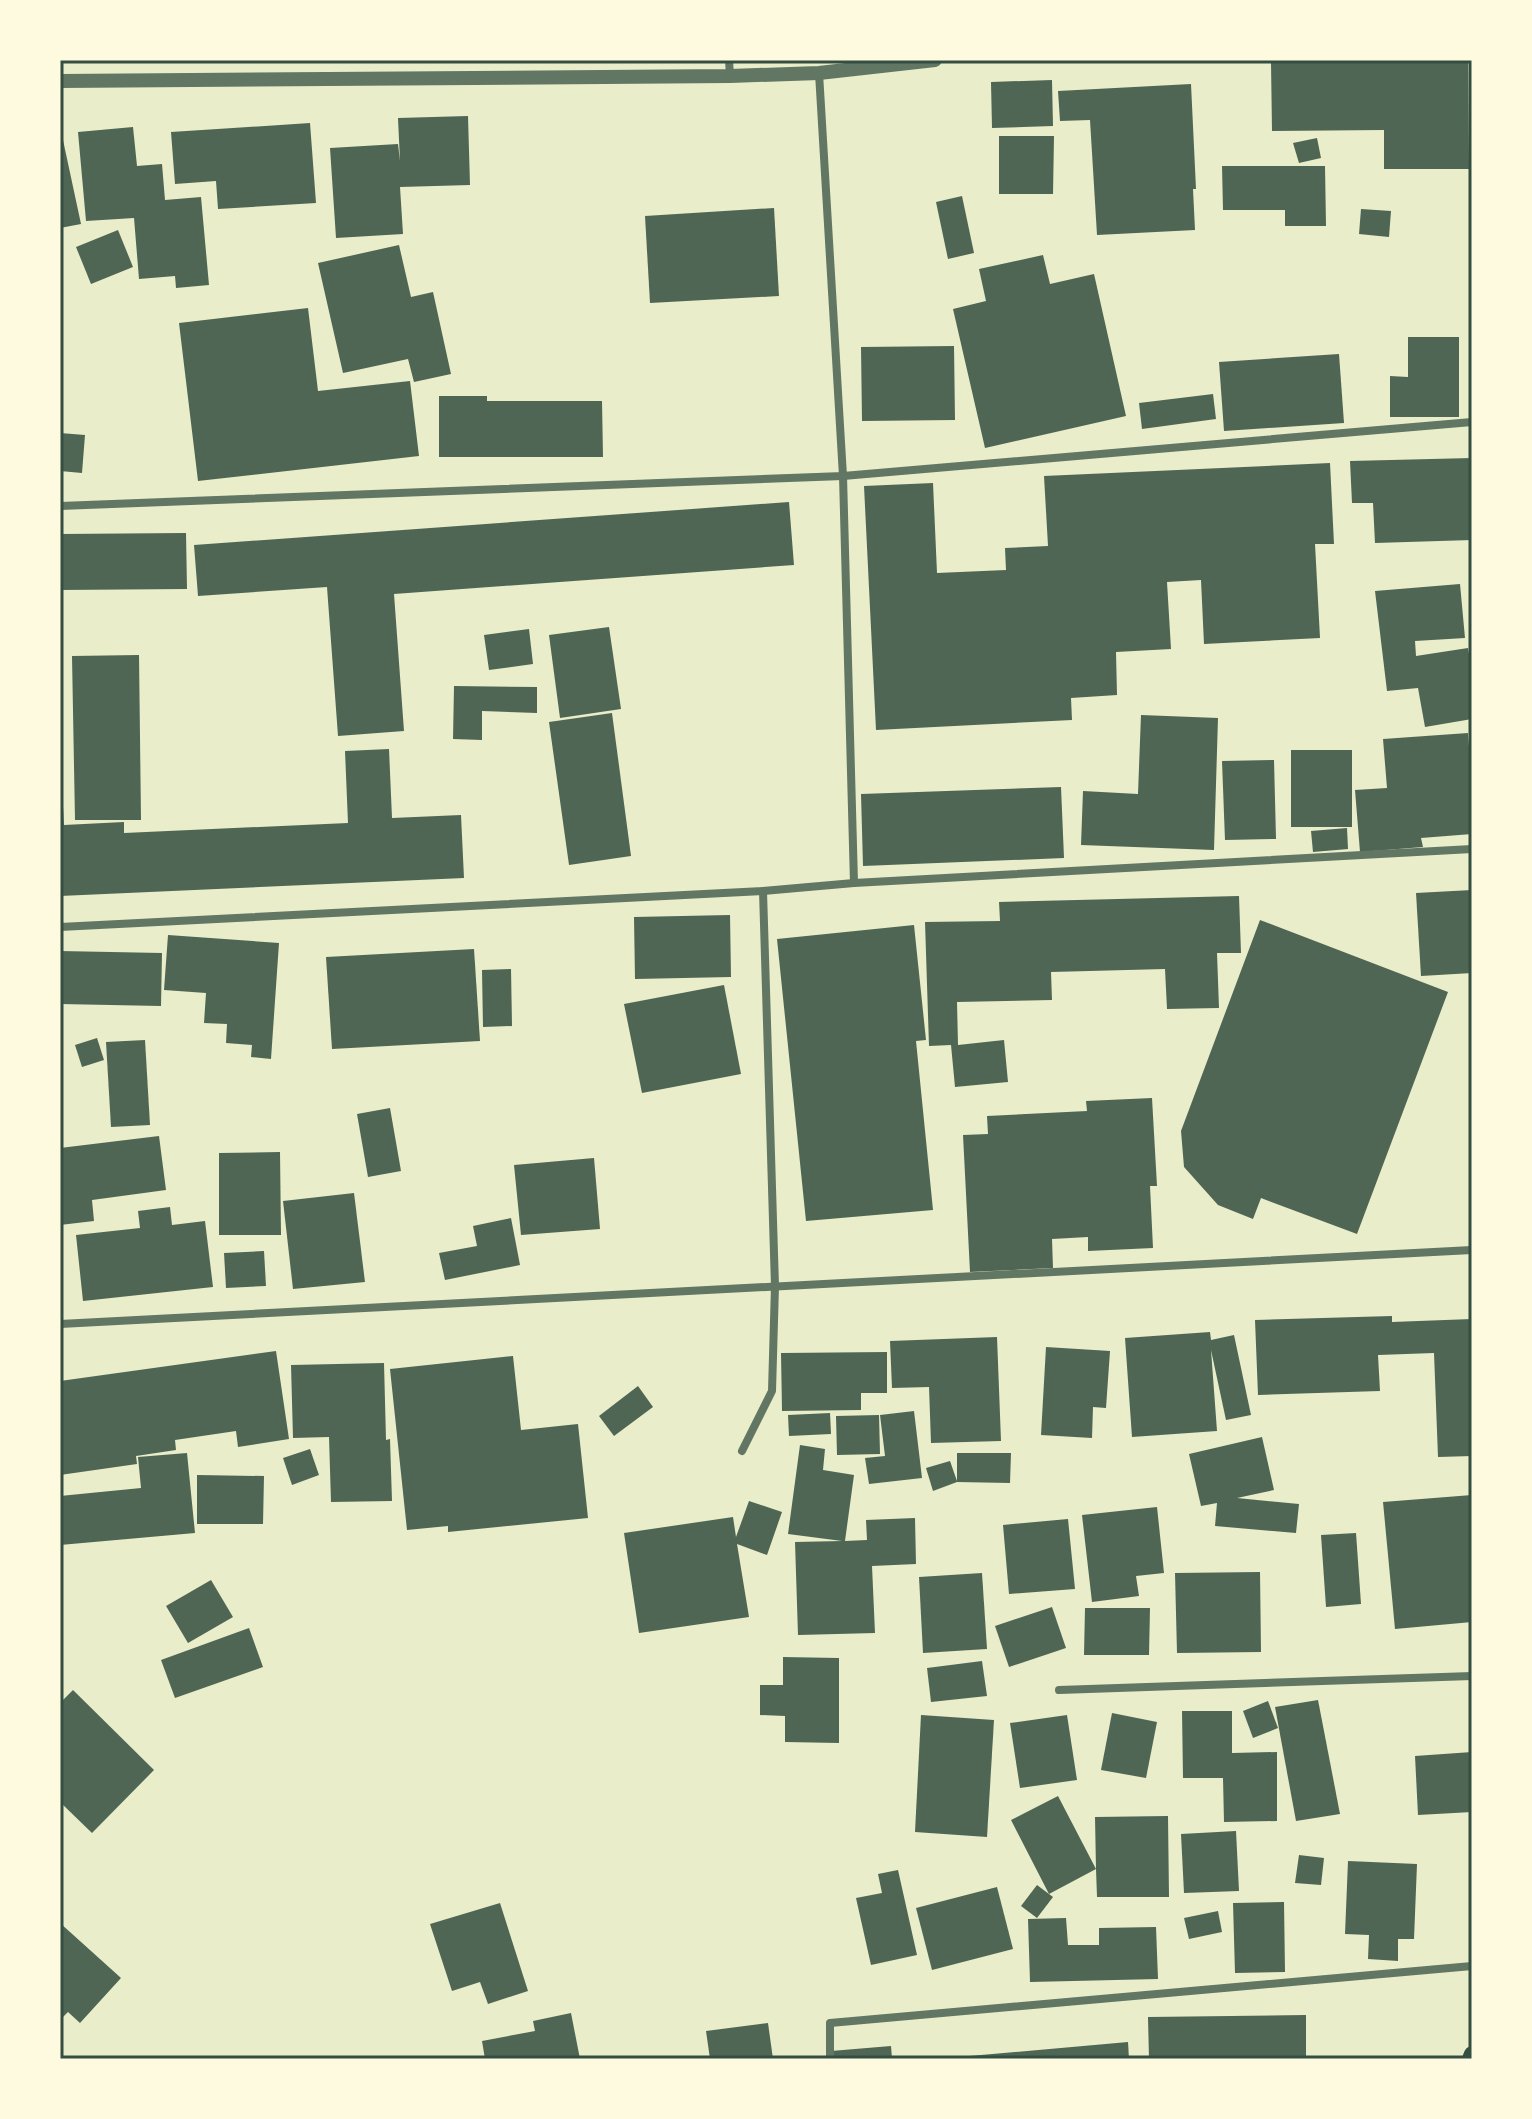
<svg xmlns="http://www.w3.org/2000/svg" width="1532" height="2119" viewBox="0 0 1532 2119" font-family="Raleway,sans-serif">
<style>
.building{fill:#4f6655}
.lines{fill:none;stroke-linecap:round;stroke-linejoin:round}
.minor{stroke:#617663;stroke-width:8}
.tertiary{stroke:#617663;stroke-width:14}
.secondary{stroke:#344e41;stroke-width:16}
.neatline{fill:none;stroke:#344e41;stroke-width:3}
</style>
<rect width="100%" height="100%" fill="#e9edc9"/>
<g class="building">
<path d="M1303,60H1468L1469,169H1384V130L1272,131L1271,63H1304Z"/>
<path d="M1052,80L1053,126L992,128L991,82Z"/>
<path d="M1191,84L1196,189H1193L1195,230L1097,235L1090,120L1060,121L1058,91Z"/>
<path d="M468,116L470,185L400,187L403,234L336,238L330,148L398,144L400,161L398,118Z"/>
<path d="M310,123L316,203L218,209L216,181L175,184L171,132Z"/>
<path d="M60,126L81,224L60,228Z"/>
<path d="M133,127L137,166L162,164L165,200L201,197L209,285L176,288L175,276L139,279L134,218L86,221L78,132Z"/>
<path d="M999,136H1054L1053,194H999Z"/>
<path d="M1317,138L1321,158L1299,163L1293,143Z"/>
<path d="M1222,166H1325L1326,226H1285V210H1223Z"/>
<path d="M962,196L974,253L948,259L936,202Z"/>
<path d="M774,208L779,296L650,303L645,216Z"/>
<path d="M1361,209L1391,211L1389,237L1359,234Z"/>
<path d="M118,230L133,267L91,284L76,247Z"/>
<path d="M399,245L411,297L433,292L451,374L414,382L408,359L343,373L318,263Z"/>
<path d="M1043,255L1050,284L1094,274L1126,416L985,448L953,309L986,301L979,269Z"/>
<path d="M308,308L318,391L410,381L419,456L198,481L179,323Z"/>
<path d="M1408,337H1459V417H1390V376L1408,377Z"/>
<path d="M954,346L955,420L862,421L861,347Z"/>
<path d="M1339,354L1344,423L1224,431L1219,362Z"/>
<path d="M1213,394L1216,419L1142,429L1139,403Z"/>
<path d="M439,396H487V401H602L603,457H439Z"/>
<path d="M60,433L85,435L82,473L60,471Z"/>
<path d="M1472,458V540L1375,543L1373,503H1352L1350,461Z"/>
<path d="M1330,463L1334,544H1315L1320,638L1204,644L1201,580L1167,582L1171,649L1116,652L1117,695L1071,698L1072,720L876,730L864,486L933,483L937,573L1006,570L1005,548L1048,546L1044,476Z"/>
<path d="M789,502L794,565L394,594L404,731L338,736L327,587L198,596L194,545Z"/>
<path d="M186,533L187,589L60,590V534Z"/>
<path d="M1460,584L1465,638L1415,641L1416,656L1468,648L1472,672V719L1425,727L1418,688L1387,691L1375,591Z"/>
<path d="M609,627L621,709L560,718L549,635Z"/>
<path d="M529,629L533,664L489,670L484,635Z"/>
<path d="M139,655L141,820H75L72,656Z"/>
<path d="M454,686L537,687V713L482,711V740L453,739Z"/>
<path d="M612,713L631,856L569,865L549,722Z"/>
<path d="M1141,715L1218,718L1214,850L1081,845L1083,791L1138,794Z"/>
<path d="M1468,733L1472,787V834L1421,838L1423,847L1360,852L1355,790L1387,788L1383,739Z"/>
<path d="M389,749L392,818L461,815L464,878L60,896V787H62L64,825L124,822V833L348,823L345,751Z"/>
<rect x="1291" y="750" width="61" height="77"/>
<path d="M1274,760L1276,839L1225,840L1222,761Z"/>
<path d="M1061,787L1064,858L863,866L861,794Z"/>
<path d="M1347,828L1348,849L1313,852L1311,831Z"/>
<path d="M1472,890V973L1421,976L1416,893Z"/>
<path d="M1239,896L1241,953H1217L1219,1008L1167,1009L1165,969L1051,972L1052,1000L957,1002L958,1045L1004,1040L1008,1082L955,1087L951,1045L929,1046L925,922L1000,921L999,902Z"/>
<path d="M730,915L731,977L635,979L634,917Z"/>
<path d="M1260,920L1448,992L1357,1234L1261,1198L1253,1219L1218,1205L1184,1167L1181,1131Z"/>
<path d="M914,925L926,1040L916,1041L933,1210L806,1221L777,939Z"/>
<path d="M168,935L279,943L271,1059L251,1057L252,1045L226,1043L227,1024L204,1023L206,993L164,990Z"/>
<path d="M474,949L480,1041L332,1049L326,957Z"/>
<path d="M60,951L162,953L161,1006L60,1004Z"/>
<path d="M511,969L512,1026L483,1027L482,970Z"/>
<path d="M724,985L741,1074L642,1093L624,1004Z"/>
<path d="M97,1038L104,1060L82,1067L75,1045Z"/>
<path d="M145,1040L150,1125L111,1127L106,1042Z"/>
<path d="M1152,1098L1157,1186H1150L1153,1248L1088,1251V1237L1052,1239L1053,1268L970,1272L963,1135L988,1134L987,1116L1087,1111L1086,1101Z"/>
<path d="M390,1108L401,1171L368,1177L357,1114Z"/>
<path d="M159,1136L166,1190L92,1200L94,1221L60,1225V1148Z"/>
<path d="M280,1152L281,1235H219V1153Z"/>
<path d="M594,1158L600,1229L521,1235L514,1165Z"/>
<path d="M354,1193L365,1282L293,1289L283,1201Z"/>
<path d="M170,1207L172,1225L205,1221L213,1287L83,1301L76,1235L140,1228L138,1211Z"/>
<path d="M511,1218L520,1265L445,1280L439,1253L477,1246L473,1226Z"/>
<path d="M264,1251L266,1286L226,1288L224,1253Z"/>
<path d="M1392,1316V1322L1472,1319V1456L1438,1457L1434,1353L1378,1355L1380,1391L1258,1395L1255,1320Z"/>
<path d="M1210,1332L1211,1340L1234,1335L1251,1415L1226,1420L1211,1350L1217,1431L1132,1437L1125,1338Z"/>
<path d="M997,1337L1001,1441L931,1443L929,1387L892,1388L890,1341Z"/>
<path d="M1046,1347L1110,1351L1106,1408L1093,1407L1092,1438L1041,1435Z"/>
<path d="M276,1351L289,1439L238,1447L236,1431L175,1440L176,1450L136,1456L137,1464L60,1475V1381Z"/>
<path d="M887,1352V1393H861V1410L782,1411L781,1353Z"/>
<path d="M513,1356L521,1430L578,1424L588,1518L448,1532V1526L407,1530L390,1369Z"/>
<path d="M384,1363L386,1440L390,1439L392,1501L331,1502L329,1437L293,1438L291,1365Z"/>
<path d="M638,1386L653,1407L614,1436L599,1416Z"/>
<path d="M914,1411L922,1478L869,1484L865,1458L885,1456L880,1415Z"/>
<path d="M830,1413L831,1434L789,1436L788,1415Z"/>
<path d="M879,1415L880,1454L837,1455L836,1416Z"/>
<path d="M1262,1437L1274,1490L1237,1498L1299,1504L1296,1533L1215,1526L1217,1503L1201,1506L1189,1454Z"/>
<path d="M800,1445L825,1449L823,1470L854,1475L845,1541L867,1540L866,1520L915,1518L916,1564L872,1566L875,1633L798,1635L795,1542L842,1541L788,1534Z"/>
<path d="M310,1449L319,1475L292,1485L283,1458Z"/>
<path d="M187,1453L195,1533L60,1545V1496L141,1488L138,1457Z"/>
<path d="M957,1453H1011L1010,1483L957,1482L933,1491L926,1468L950,1461L957,1481Z"/>
<path d="M197,1475L264,1476L263,1524H197Z"/>
<path d="M1472,1495V1622L1395,1629L1383,1502Z"/>
<path d="M749,1501L782,1512L767,1555L737,1544L749,1617L639,1633L624,1533L733,1517L736,1537Z"/>
<path d="M1157,1507L1164,1573L1136,1576L1139,1596L1092,1602L1082,1515Z"/>
<path d="M1068,1519L1075,1589L1009,1594L1003,1525Z"/>
<path d="M1356,1533L1361,1604L1326,1607L1321,1535Z"/>
<path d="M1260,1572L1261,1652L1177,1653L1175,1573Z"/>
<path d="M982,1573L987,1649L923,1653L919,1577Z"/>
<path d="M211,1580L233,1617L188,1643L166,1606Z"/>
<path d="M1052,1607L1066,1648L1009,1667L995,1626Z"/>
<path d="M1085,1608H1150L1149,1655H1084Z"/>
<path d="M249,1628L263,1667L175,1698L161,1660Z"/>
<path d="M783,1657L839,1658V1743L785,1742V1716L760,1715V1685H783Z"/>
<path d="M982,1661L987,1696L931,1702L927,1668Z"/>
<path d="M73,1690L154,1770L92,1833L60,1802V1703Z"/>
<path d="M1318,1700L1340,1814L1296,1821L1275,1707Z"/>
<path d="M1268,1701L1278,1728L1253,1738L1243,1711Z"/>
<path d="M1182,1711H1232V1753L1277,1752V1821L1224,1822L1223,1778H1183Z"/>
<path d="M1112,1713L1157,1722L1146,1778L1101,1770Z"/>
<path d="M921,1715L994,1720L987,1837L915,1832Z"/>
<path d="M1067,1715L1077,1780L1020,1788L1010,1723Z"/>
<path d="M1472,1752V1812L1418,1815L1415,1756Z"/>
<path d="M1058,1796L1096,1869L1095,1817L1168,1816L1169,1897H1097L1096,1869L1049,1894L1011,1820Z"/>
<path d="M1236,1831L1239,1891L1184,1893L1181,1834Z"/>
<path d="M1299,1855L1324,1858L1321,1885L1295,1883Z"/>
<path d="M1348,1861L1417,1864L1414,1939H1398V1961L1368,1959L1369,1935L1345,1934Z"/>
<path d="M898,1870L917,1955L871,1965L856,1898L882,1893L878,1874Z"/>
<path d="M1037,1885L1053,1897L1037,1918L1021,1906Z"/>
<path d="M997,1887L1013,1949L932,1970L916,1908Z"/>
<path d="M1284,1902L1285,1972L1235,1973L1233,1903Z"/>
<path d="M500,1903L528,1991L488,2004L480,1982L452,1991L430,1924Z"/>
<path d="M1218,1911L1222,1932L1189,1939L1184,1918Z"/>
<path d="M1066,1918L1068,1945H1099V1928L1156,1927L1158,1979L1030,1982L1028,1919Z"/>
<path d="M60,1923L121,1978L80,2023L68,2012L60,2020Z"/>
<path d="M571,2013L580,2059H485L482,2041L535,2031L533,2021Z"/>
<path d="M1306,2015V2059H1149L1148,2017Z"/>
<path d="M768,2023L773,2059H710L706,2031Z"/>
<path d="M1128,2042L1129,2059H958V2057Z"/>
<path d="M891,2046L892,2059H831V2051Z"/>
</g>
<g class="lines">
<g class="minor">
<path d="M729,60L730,76"/>
<path d="M819,73L843,476L854,883"/>
<path d="M60,506L843,476L1472,422"/>
<path d="M60,927L763,891L854,883L1472,849"/>
<path d="M60,1324L1472,1250"/>
<path d="M742,1451L772,1391L775,1286L763,891"/>
<path d="M1059,1690L1472,1676"/>
<path d="M830,2059V2023L1472,1966"/>
</g>
<path class="tertiary" d="M60,81L730,76L819,73L935,60"/>
<path class="secondary" d="M1470,2059L1472,2054"/>
</g>
<rect width="1532" height="2119" fill="none" stroke="#fefae0" stroke-width="124"/>
<rect x="62" y="62" width="1408" height="1995" class="neatline"/>
</svg>
